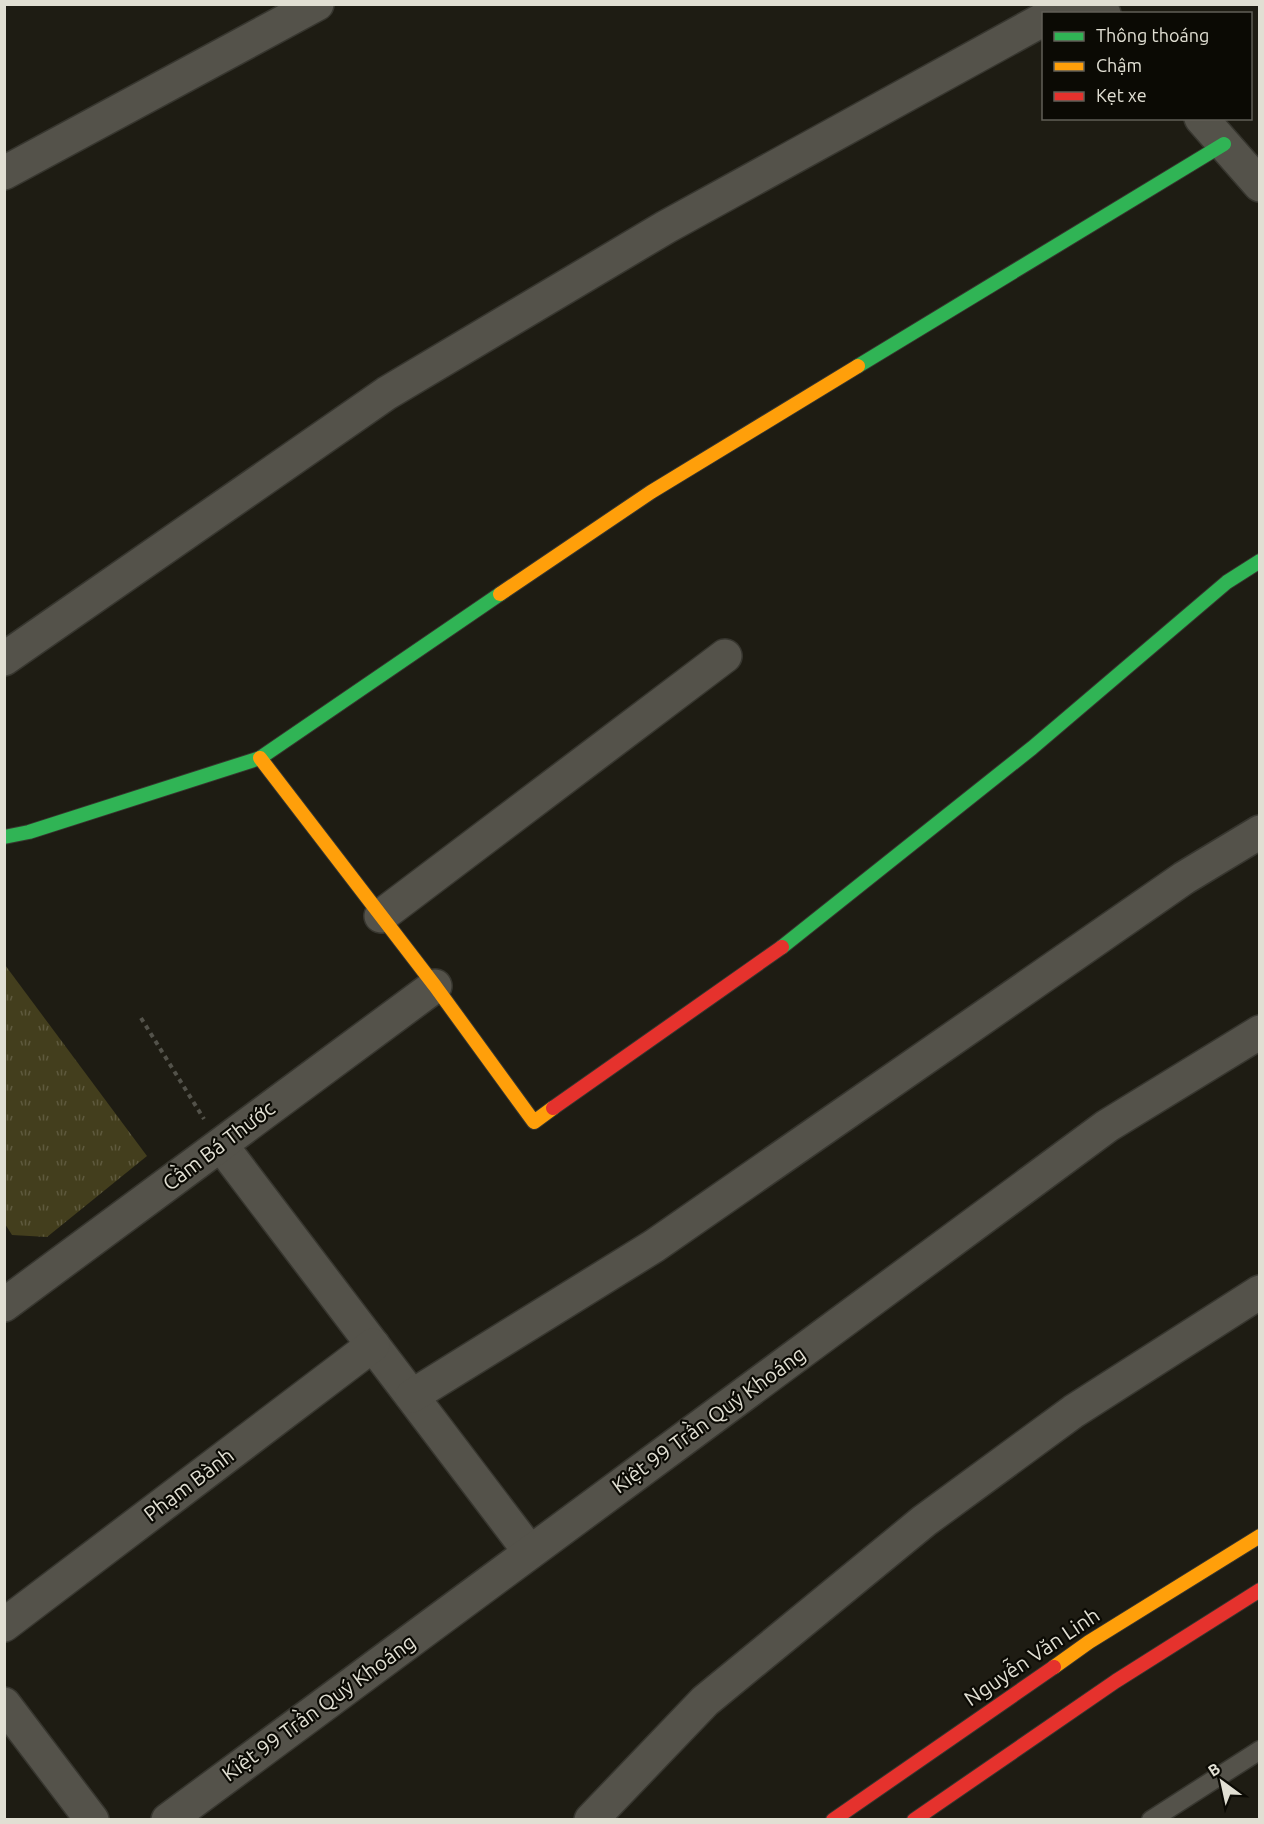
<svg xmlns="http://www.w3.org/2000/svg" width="1264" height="1824" viewBox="0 0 1264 1824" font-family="Ubuntu,sans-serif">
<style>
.grass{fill:url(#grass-tufts)}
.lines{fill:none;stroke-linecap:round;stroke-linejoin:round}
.lane-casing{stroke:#37362f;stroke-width:21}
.street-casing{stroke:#37362f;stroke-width:36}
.fast-casing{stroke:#37362f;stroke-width:16}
.slow-casing{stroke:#37362f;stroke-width:16}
.jam-casing{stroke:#37362f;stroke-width:16}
.path{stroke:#53524a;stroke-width:4;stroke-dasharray:4.5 4.5;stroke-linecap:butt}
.lane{stroke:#54524a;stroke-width:18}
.street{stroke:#54524a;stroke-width:33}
.fast{stroke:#30b455;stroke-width:14}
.slow{stroke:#ff9f0a;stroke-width:14}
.jam{stroke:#e5322d;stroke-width:14}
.labels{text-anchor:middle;stroke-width:4.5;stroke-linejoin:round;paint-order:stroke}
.street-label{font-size:21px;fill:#e1dfd3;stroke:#0b0a04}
</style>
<defs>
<pattern id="grass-tufts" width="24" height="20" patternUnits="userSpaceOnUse" patternTransform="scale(1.5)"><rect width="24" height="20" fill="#433e1d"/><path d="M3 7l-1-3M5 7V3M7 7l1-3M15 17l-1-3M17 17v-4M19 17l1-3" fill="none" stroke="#5e593d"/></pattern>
</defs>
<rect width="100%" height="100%" fill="#1e1c13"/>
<path class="grass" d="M5,965L147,1156L47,1237L12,1235L5,1224Z"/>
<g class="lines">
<g class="lane-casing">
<path id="lane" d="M1151,1820L1260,1750"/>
</g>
<g class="street-casing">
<g id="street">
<path d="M1095,4L1104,14"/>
<path d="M1053,14L1069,4"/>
<path d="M1201,118L1260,185"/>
<path d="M4,173L317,4"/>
<path d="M4,659L387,393L666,227L1044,19"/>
<path d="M381,916L725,656"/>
<path d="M221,1145L530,1552"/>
<path d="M4,1305L435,986"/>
<path d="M412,1396L654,1246L1184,878L1260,832"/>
<path d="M4,1625L373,1345"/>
<path d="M4,1704L92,1820"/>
<path d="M168,1820L1107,1126L1260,1032"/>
<path d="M591,1820L705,1701L924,1521L1074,1411L1260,1292"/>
</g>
</g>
<g class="fast-casing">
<g id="fast">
<path d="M858,366L1224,144"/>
<path d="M4,837L29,832L260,758L500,594"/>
<path d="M782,947L1032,748L1227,582L1260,561"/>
</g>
</g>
<g class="slow-casing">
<g id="slow">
<path d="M500,594L651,492L858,366"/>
<path d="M260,758L435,986L534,1122L553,1108"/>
<path d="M1054,1667L1089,1642L1260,1536"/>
</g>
</g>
<g class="jam-casing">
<g id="jam">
<path d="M553,1108L782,947"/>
<path d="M833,1820L1054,1667"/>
<path d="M914,1820L1116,1681L1260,1590"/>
</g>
</g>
<path class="path" d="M141,1018L204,1119"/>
<use href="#lane" class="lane"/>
<use href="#street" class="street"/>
<use href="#fast" class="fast"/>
<use href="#slow" class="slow"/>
<use href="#jam" class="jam"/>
</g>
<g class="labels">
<g class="street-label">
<text transform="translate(219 1146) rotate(-37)" y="7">Cầm Bá Thước</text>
<text transform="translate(709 1420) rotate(-36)" y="7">Kiệt 99 Trần Quý Khoáng</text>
<text transform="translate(189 1485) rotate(-37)" y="7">Phạm Bành</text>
<text transform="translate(1032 1657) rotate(-34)" y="7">Nguyễn Văn Linh</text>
<text transform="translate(319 1708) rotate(-36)" y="7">Kiệt 99 Trần Quý Khoáng</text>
</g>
</g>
<rect width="1264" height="1824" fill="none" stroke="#e1dfd3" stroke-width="12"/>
<rect x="1042" y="12" width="210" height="108" fill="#0b0a04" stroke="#615f57" stroke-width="1.5"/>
<rect x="1054" y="32" width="30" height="9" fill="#30b455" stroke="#615f57" stroke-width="1.5"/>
<text x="1096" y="42" font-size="18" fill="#e1dfd3">Thông thoáng</text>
<rect x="1054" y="62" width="30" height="9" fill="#ff9f0a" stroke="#615f57" stroke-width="1.5"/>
<text x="1096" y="72" font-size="18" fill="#e1dfd3">Chậm</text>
<rect x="1054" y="92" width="30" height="9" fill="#e5322d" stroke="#615f57" stroke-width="1.5"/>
<text x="1096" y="102" font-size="18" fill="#e1dfd3">Kẹt xe</text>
<g transform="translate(1222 1782) rotate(327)" stroke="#0b0a04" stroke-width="4.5" paint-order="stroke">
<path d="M0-4.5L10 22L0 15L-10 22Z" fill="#e1dfd3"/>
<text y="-9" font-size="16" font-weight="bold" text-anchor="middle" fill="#e1dfd3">B</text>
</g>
</svg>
